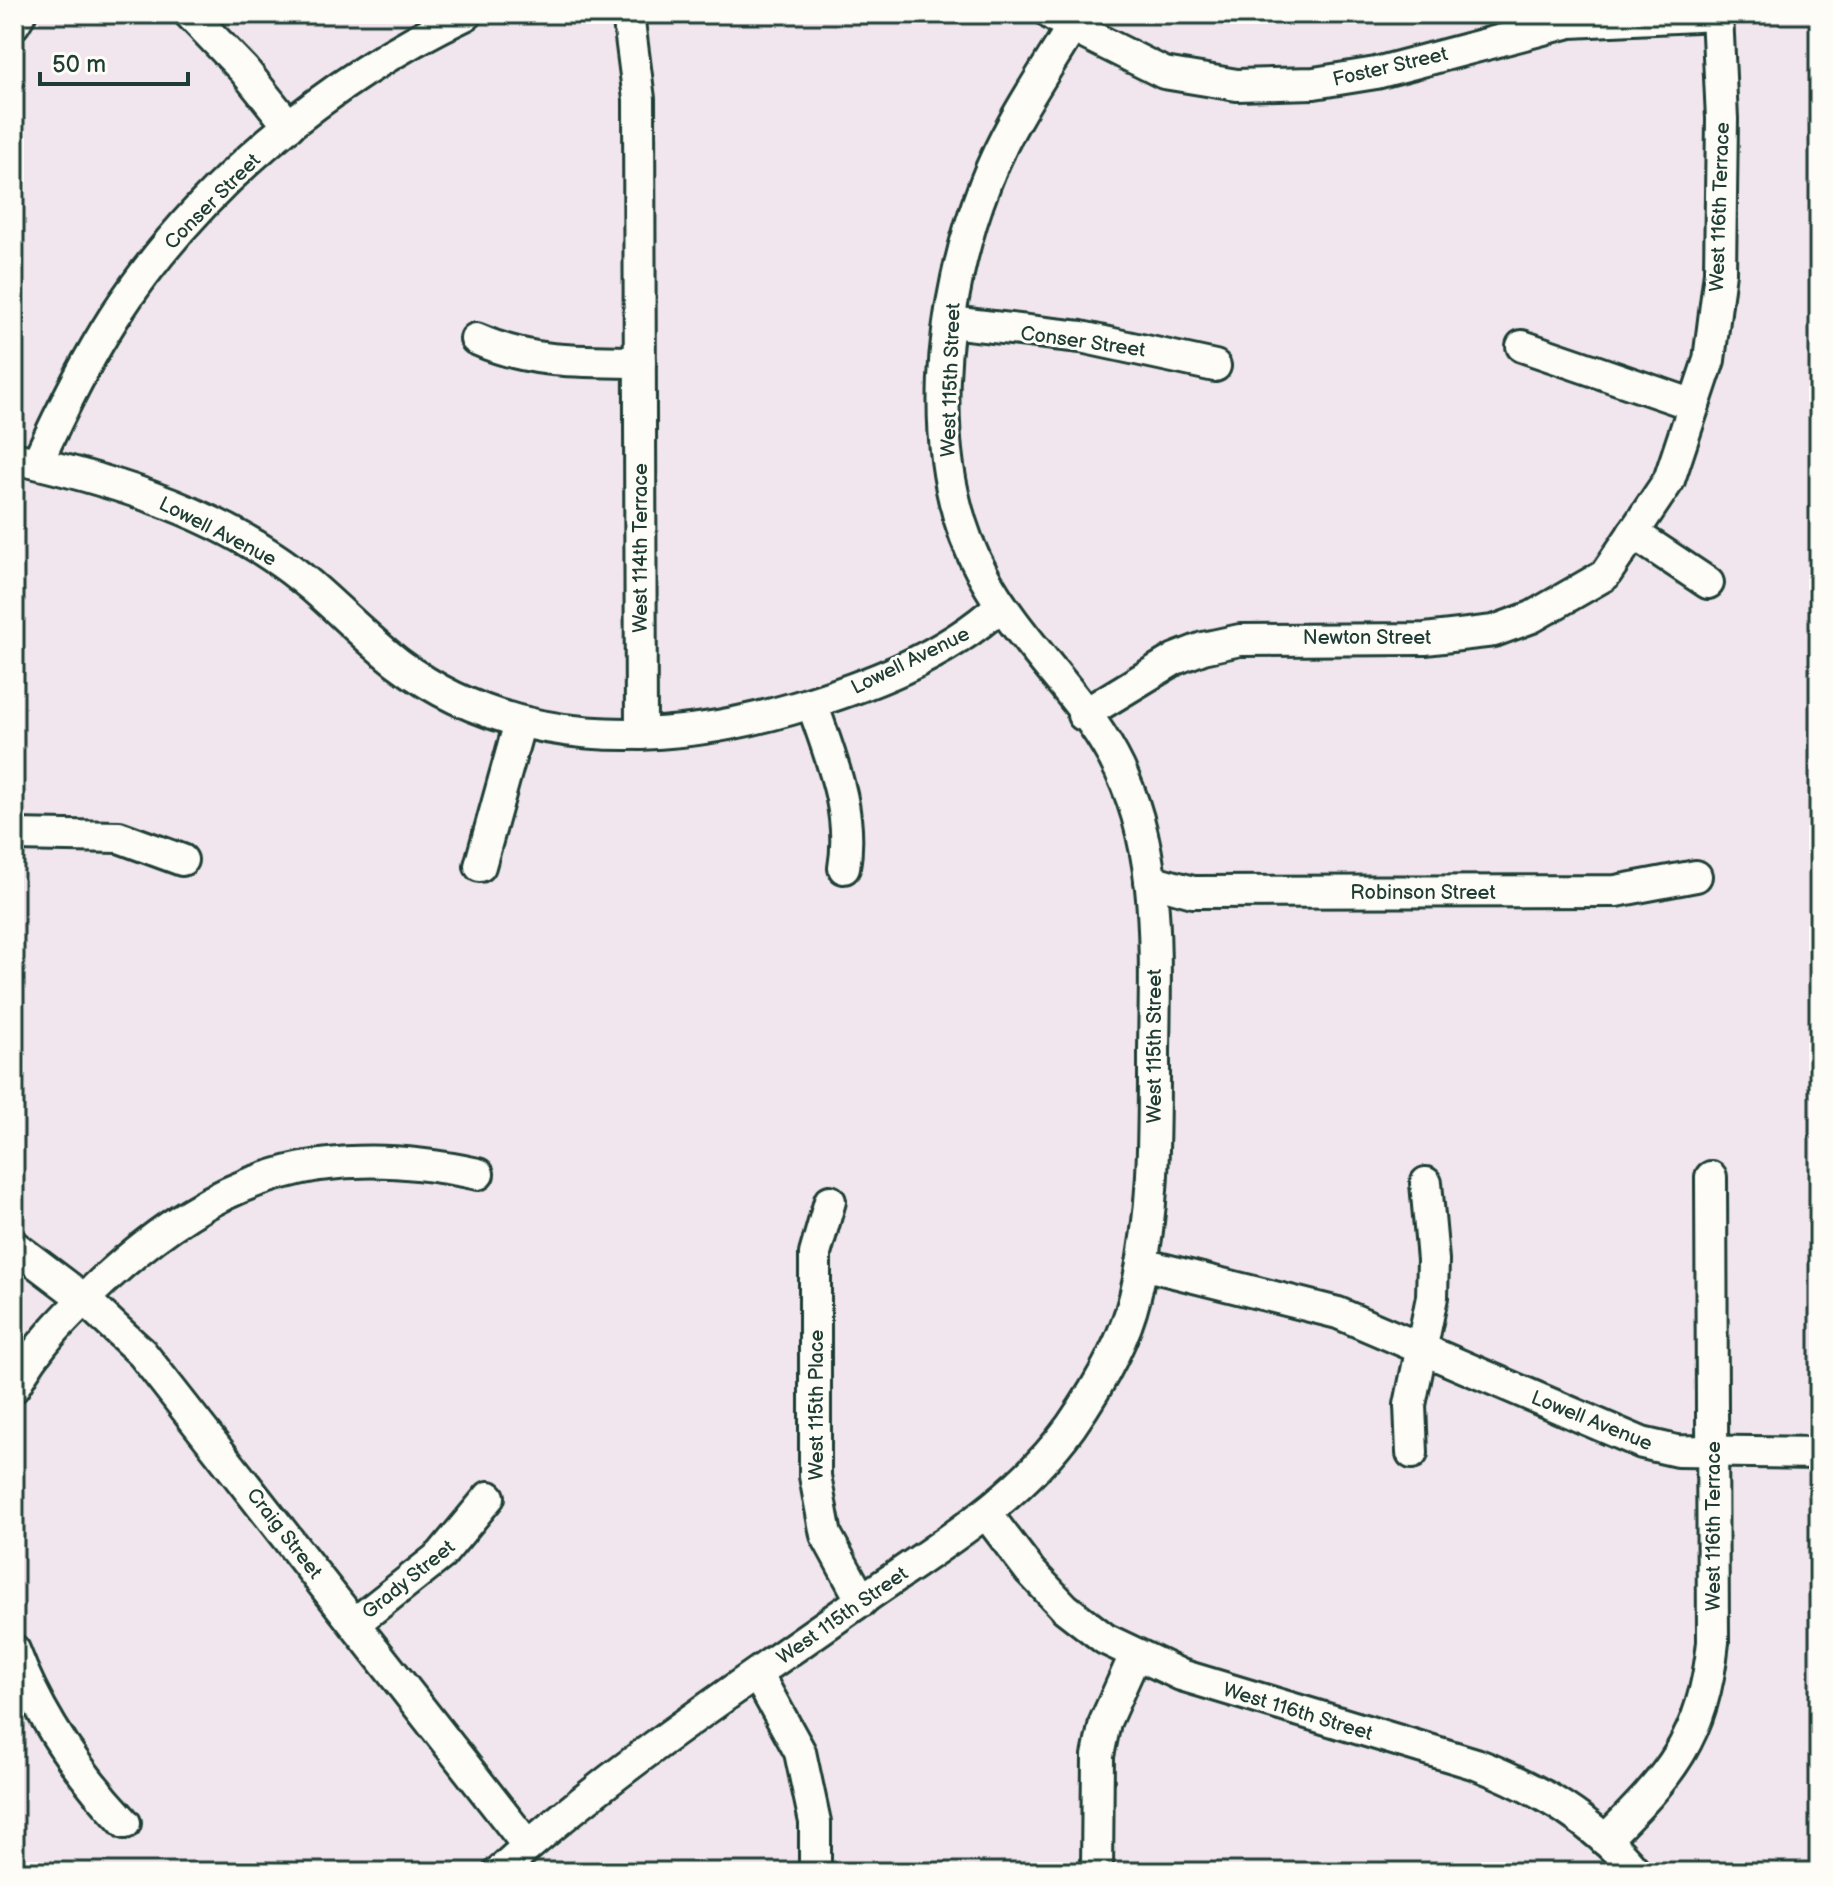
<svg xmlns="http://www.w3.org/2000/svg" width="1833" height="1886" viewBox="0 0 1833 1886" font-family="'Balsamiq Sans',sans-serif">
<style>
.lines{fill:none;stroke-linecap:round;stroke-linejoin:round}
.minor-casing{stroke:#1f3d34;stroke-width:36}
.minor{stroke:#fdfcf7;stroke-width:30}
.labels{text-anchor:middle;stroke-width:6;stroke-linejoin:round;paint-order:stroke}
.street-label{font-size:20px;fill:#1f3d34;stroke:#fdfcf7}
</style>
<rect width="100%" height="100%" fill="#f2e6ee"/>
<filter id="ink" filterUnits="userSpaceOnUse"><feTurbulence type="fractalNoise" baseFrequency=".0125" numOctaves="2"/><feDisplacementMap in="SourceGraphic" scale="16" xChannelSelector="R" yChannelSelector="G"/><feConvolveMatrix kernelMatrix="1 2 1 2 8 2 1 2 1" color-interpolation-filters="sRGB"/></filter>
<g filter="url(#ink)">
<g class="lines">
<g class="minor-casing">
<g id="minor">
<path d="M190,14L244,70L289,126"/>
<path d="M628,14L639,99L641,734"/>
<path d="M14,24L20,14"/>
<path d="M1072,27L1164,73L1237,85L1314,83L1376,73L1570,22L1717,15"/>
<path d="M950,322L1081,337L1215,366"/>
<path d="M476,339C532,364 580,361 640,362"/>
<path d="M1522,346L1694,405"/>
<path d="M14,458C103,478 197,506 273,557C319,587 354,629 398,663C511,749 660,747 791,709C865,687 944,658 1001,605"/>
<path d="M37,463C60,413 84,364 114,317C198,187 327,80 467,14"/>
<path d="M1633,533L1708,583"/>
<path d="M812,703C830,757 854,810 844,868"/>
<path d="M1083,715L1175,659L1203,648L1240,640L1425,639L1494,631L1532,617L1605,575L1669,480L1709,360L1720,272L1722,119L1717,14"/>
<path d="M14,835L119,837L182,860"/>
<path d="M480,866L520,722"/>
<path d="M1150,880L1193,892L1616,891L1696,876"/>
<path d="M830,1201L815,1254V1476L826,1535L862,1601"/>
<path d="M14,1246L84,1299L142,1353L528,1846"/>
<path d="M1142,1264L1338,1313L1642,1443L1677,1451L1819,1453"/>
<path d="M14,1387C37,1344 69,1313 104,1280C220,1173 323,1141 478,1174"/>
<path d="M1412,1453L1410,1405L1432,1297L1433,1260L1426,1183"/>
<path d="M986,1513L1030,1571L1065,1608L1105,1639L1181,1675L1476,1764C1538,1788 1593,1820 1636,1872"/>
<path d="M355,1623L441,1555L489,1497"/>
<path d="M14,1650C39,1716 77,1772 125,1823"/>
<path d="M757,1674L800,1752L815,1822V1872"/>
<path d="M1605,1840C1671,1774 1703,1739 1713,1642L1711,1177"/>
<path d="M499,1872C612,1769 742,1685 866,1597C939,1546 1018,1500 1071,1426C1098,1387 1124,1343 1135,1297C1155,1215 1154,1135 1154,1052C1155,954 1162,846 1113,756C1078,691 1018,640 983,575C921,462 940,300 985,184C1006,128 1041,78 1072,27L1051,14"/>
<path d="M1097,1872L1098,1756L1105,1722L1135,1655"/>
</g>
</g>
<use href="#minor" class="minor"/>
</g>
</g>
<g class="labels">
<g class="street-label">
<text transform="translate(1390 66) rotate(-13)" y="7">Foster Street</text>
<text transform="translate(212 201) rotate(-45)" y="7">Conser Street</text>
<text transform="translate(1719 207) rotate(-88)" y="7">West 116th Terrace</text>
<text transform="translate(1083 341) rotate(8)" y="7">Conser Street</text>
<text transform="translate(950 380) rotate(-88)" y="7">West 115th Street</text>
<text transform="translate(218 531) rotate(27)" y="7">Lowell Avenue</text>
<text transform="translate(640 548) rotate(-90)" y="7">West 114th Terrace</text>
<text x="1367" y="644">Newton Street</text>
<text transform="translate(910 660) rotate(-26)" y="7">Lowell Avenue</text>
<text x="1423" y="899">Robinson Street</text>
<text transform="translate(1154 1046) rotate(-90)" y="7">West 115th Street</text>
<text transform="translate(816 1405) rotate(-90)" y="7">West 115th Place</text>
<text transform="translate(1592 1420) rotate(22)" y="7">Lowell Avenue</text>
<text transform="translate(1713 1526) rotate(-90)" y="7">West 116th Terrace</text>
<text transform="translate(285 1533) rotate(52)" y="7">Craig Street</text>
<text transform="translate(408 1579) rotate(-39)" y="7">Grady Street</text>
<text transform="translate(842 1615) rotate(-35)" y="7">West 115th Street</text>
<text transform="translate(1298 1711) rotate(17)" y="7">West 116th Street</text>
</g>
</g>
<rect width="1833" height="1886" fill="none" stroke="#fdfcf7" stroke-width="48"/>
<rect x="24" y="24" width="1785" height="1838" fill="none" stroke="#1f3d34" stroke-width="3" filter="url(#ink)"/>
<path d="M40 72v12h148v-12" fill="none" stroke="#1f3d34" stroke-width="4"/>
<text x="52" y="72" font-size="24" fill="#1f3d34" stroke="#fdfcf7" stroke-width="6" paint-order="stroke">50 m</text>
</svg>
